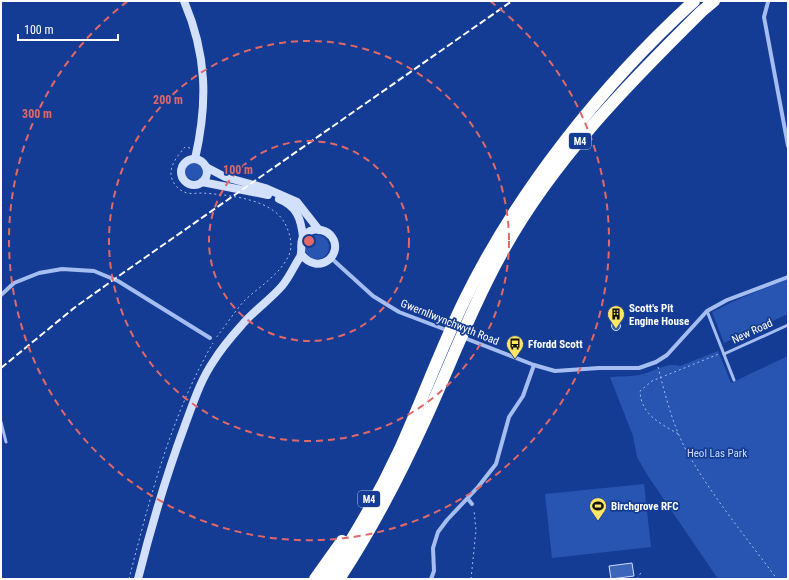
<svg xmlns="http://www.w3.org/2000/svg" width="789" height="580" viewBox="0 0 789 580" font-family="'Roboto Condensed',sans-serif">
<style>
.green{fill:#2855b2}
.building{fill:#3d66bb;stroke:#ccdcfc}
.lines{fill:none;stroke-linecap:round;stroke-linejoin:round}
.path{stroke:#a5bdf1;stroke-width:1;stroke-dasharray:2 3;stroke-linecap:butt}
.service{stroke:#a5bdf1;stroke-width:3}
.minor{stroke:#a5bdf1;stroke-width:4}
.secondary{stroke:#d3e0fc;stroke-width:8}
.motorway{stroke:#fff;stroke-width:12}
.rail{stroke:#fff;stroke-width:2;stroke-dasharray:7 3;stroke-linecap:butt}
.ring{fill:none;stroke:#e26868;stroke-width:2;stroke-dasharray:7 5}
.labels{text-anchor:middle;stroke-width:3.5;stroke-linejoin:round;paint-order:stroke}
.shield{fill:#153c94;stroke:#b9c4df;stroke-width:1}
.shield-label{font-size:10px;font-weight:bold;fill:#fff}
.poi-label{font-size:11px;font-weight:bold;fill:#fff;stroke:#153c94;text-anchor:start}
.street-label{font-size:11px;fill:#fff;stroke:#153c94}
.park-label{font-size:11px;fill:#ccdcfc;stroke:#153c94}
.centre{fill:#e26868;stroke:#153c94;stroke-width:2}
.ring-label{font-size:12px;text-anchor:middle;font-weight:bold;fill:#e26868;stroke:#153c94;stroke-width:3.5;stroke-linejoin:round;paint-order:stroke}
</style>
<rect width="100%" height="100%" fill="#153c94"/>
<g class="green">
<circle cx="194" cy="171" r="9"/>
<circle cx="317" cy="247" r="12"/>
<path d="M788,279V314L724,343L712,312L741,298Z"/>
<path d="M718,351L731,383L788,356V579H718L648,476L637,457L633,436L610,377C621,376 633,377 643,374C655,371 667,362 680,366Z"/>
<path d="M644,484L651,547L552,558L545,494Z"/>
</g>
<g class="building">
<circle cx="616" cy="326" r="4.5"/>
<path d="M632,563L634,576L611,579L609,566Z"/>
</g>
<g class="lines">
<g class="path">
<path d="M190,148L185,147C180,153 174,160 172,167C168,178 176,190 187,193C192,194 197,193 202,193C229,195 277,199 287,228C291,237 293,248 288,257C279,275 259,287 245,300C234,312 225,327 215,339"/>
<path d="M658,367C665,394 672,423 685,448C710,494 746,537 777,579"/>
<path d="M678,434C660,423 641,415 640,391L652,381L719,354"/>
<path d="M129,579C149,500 172,413 213,343"/>
<path d="M471,579L476,530L474,510"/>
<path d="M637,579L642,571"/>
</g>
<g class="service">
<path d="M707,311L734,380"/>
<path d="M724,354L788,325"/>
<path d="M1,422L6,442"/>
</g>
<g class="minor">
<path d="M768,2L764,17L788,146"/>
<path d="M331,258L373,296L399,312L449,331"/>
<path d="M1,295L14,283L39,273L62,269L94,271L118,281L210,338"/>
<path d="M462,337L534,365L555,371L599,368H639L656,362L667,355L707,311L727,300L788,277"/>
<path d="M468,499L472,504"/>
<path d="M431,579L434,571L433,548L438,532L447,520L478,487L496,464L509,417L523,396L534,365"/>
</g>
<g class="secondary">
<path d="M184,1C207,55 208,102 195,159"/>
<circle cx="194" cy="172" r="13"/>
<path d="M206,167L225,177L265,188L297,202L319,230"/>
<path d="M202,182L268,195"/>
<path d="M279,199C297,206 301,219 303,237"/>
<path d="M138,579C151,527 166,476 185,425C193,404 200,381 213,362C221,349 231,337 241,326C253,311 270,300 282,286C289,278 294,266 300,257C304,249 296,238 310,231C317,228 327,230 332,237C344,254 319,277 301,254"/>
</g>
<g class="motorway">
<path d="M315,579L342,541"/>
<path d="M326,579C354,538 379,494 400,449C422,400 441,348 465,299C519,189 603,84 694,1"/>
<path d="M339,579C372,529 400,475 425,420C451,363 473,304 504,249C554,159 629,83 702,11L714,1"/>
</g>
<path class="rail" d="M1,368L74,308L123,273L512,1"/>
</g>
<g class="ring">
<circle cx="309" cy="241" r="100"/>
<circle cx="309" cy="241" r="200"/>
<path d="M490 1A300 300 0 1 1 128 1"/>
</g>
<defs>
<g id="building-pin" transform="scale(0.9)"><path d="M0 17L-7.5 6A9.5 9.5 0 1 1 7.5 6Z" fill="#ffe665" stroke="#153c94"/><path d="M-4-6H4V6H1V3H-1V6H-4ZM-2.5-4.3h1.7v1.8h-1.7ZM.8-4.3h1.7v1.8H.8ZM-2.5-1h1.7V.8h-1.7ZM.8-1h1.7V.8H.8Z" fill="#111"/></g>
<g id="bus-pin" transform="scale(0.9)"><path d="M0 17L-7.5 6A9.5 9.5 0 1 1 7.5 6Z" fill="#ffe665" stroke="#153c94"/><path d="M-5-6H5V4H4V6H2V4H-2V6H-4V4H-5ZM-3.5-4V0h7V-4ZM-3.5 1.2v1.5H-2V1.2ZM2 1.2v1.5H3.5V1.2Z" fill="#111"/></g>
<g id="stadium-pin" transform="scale(0.9)"><path d="M0 17L-7.5 6A9.5 9.5 0 1 1 7.5 6Z" fill="#ffe665" stroke="#153c94"/><path d="M0-5a6.5 5 0 1 0 0 10a6.5 5 0 1 0 0-10ZM-3.5-1.8h7v3.6h-7Z" fill="#111"/></g>
</defs>
<g fill-rule="evenodd">
<use href="#building-pin" x="616" y="314"/>
<use href="#bus-pin" x="515" y="344"/>
<use href="#stadium-pin" x="598" y="506"/>
</g>
<g class="labels">
<g class="shield">
<rect x="569" y="133" width="22" height="16" rx="3"/>
<rect x="358" y="491" width="22" height="16" rx="3"/>
</g>
<g class="shield-label">
<text x="580" y="145">M4</text>
<text x="369" y="503">M4</text>
</g>
<g class="poi-label">
<text x="629" y="312">Scott's Pit<tspan x="629" dy="13">Engine House</tspan></text>
<text x="528" y="348">Ffordd Scott</text>
<text x="611" y="510">Birchgrove RFC</text>
</g>
<g class="street-label">
<text transform="translate(450 322) rotate(22)" y="4">Gwernllwynchwyth Road</text>
<text transform="translate(752 331) rotate(-25)" y="4">New Road</text>
</g>
<g class="park-label">
<text x="717" y="457">Heol Las Park</text>
</g>
</g>
<circle cx="309" cy="241" r="6" class="centre"/>
<g class="ring-label">
<text x="168" y="104">200 m</text>
<text x="37" y="118">300 m</text>
<text x="238" y="174">100 m</text>
</g>
<rect width="789" height="580" fill="none" stroke="#ffffff" stroke-width="4"/>
<path d="M18 34v6h100v-6" fill="none" stroke="#ffffff" stroke-width="2"/>
<text x="24" y="34" font-size="12" fill="#ffffff" stroke="#153c94" stroke-width="3" paint-order="stroke">100 m</text>
</svg>
